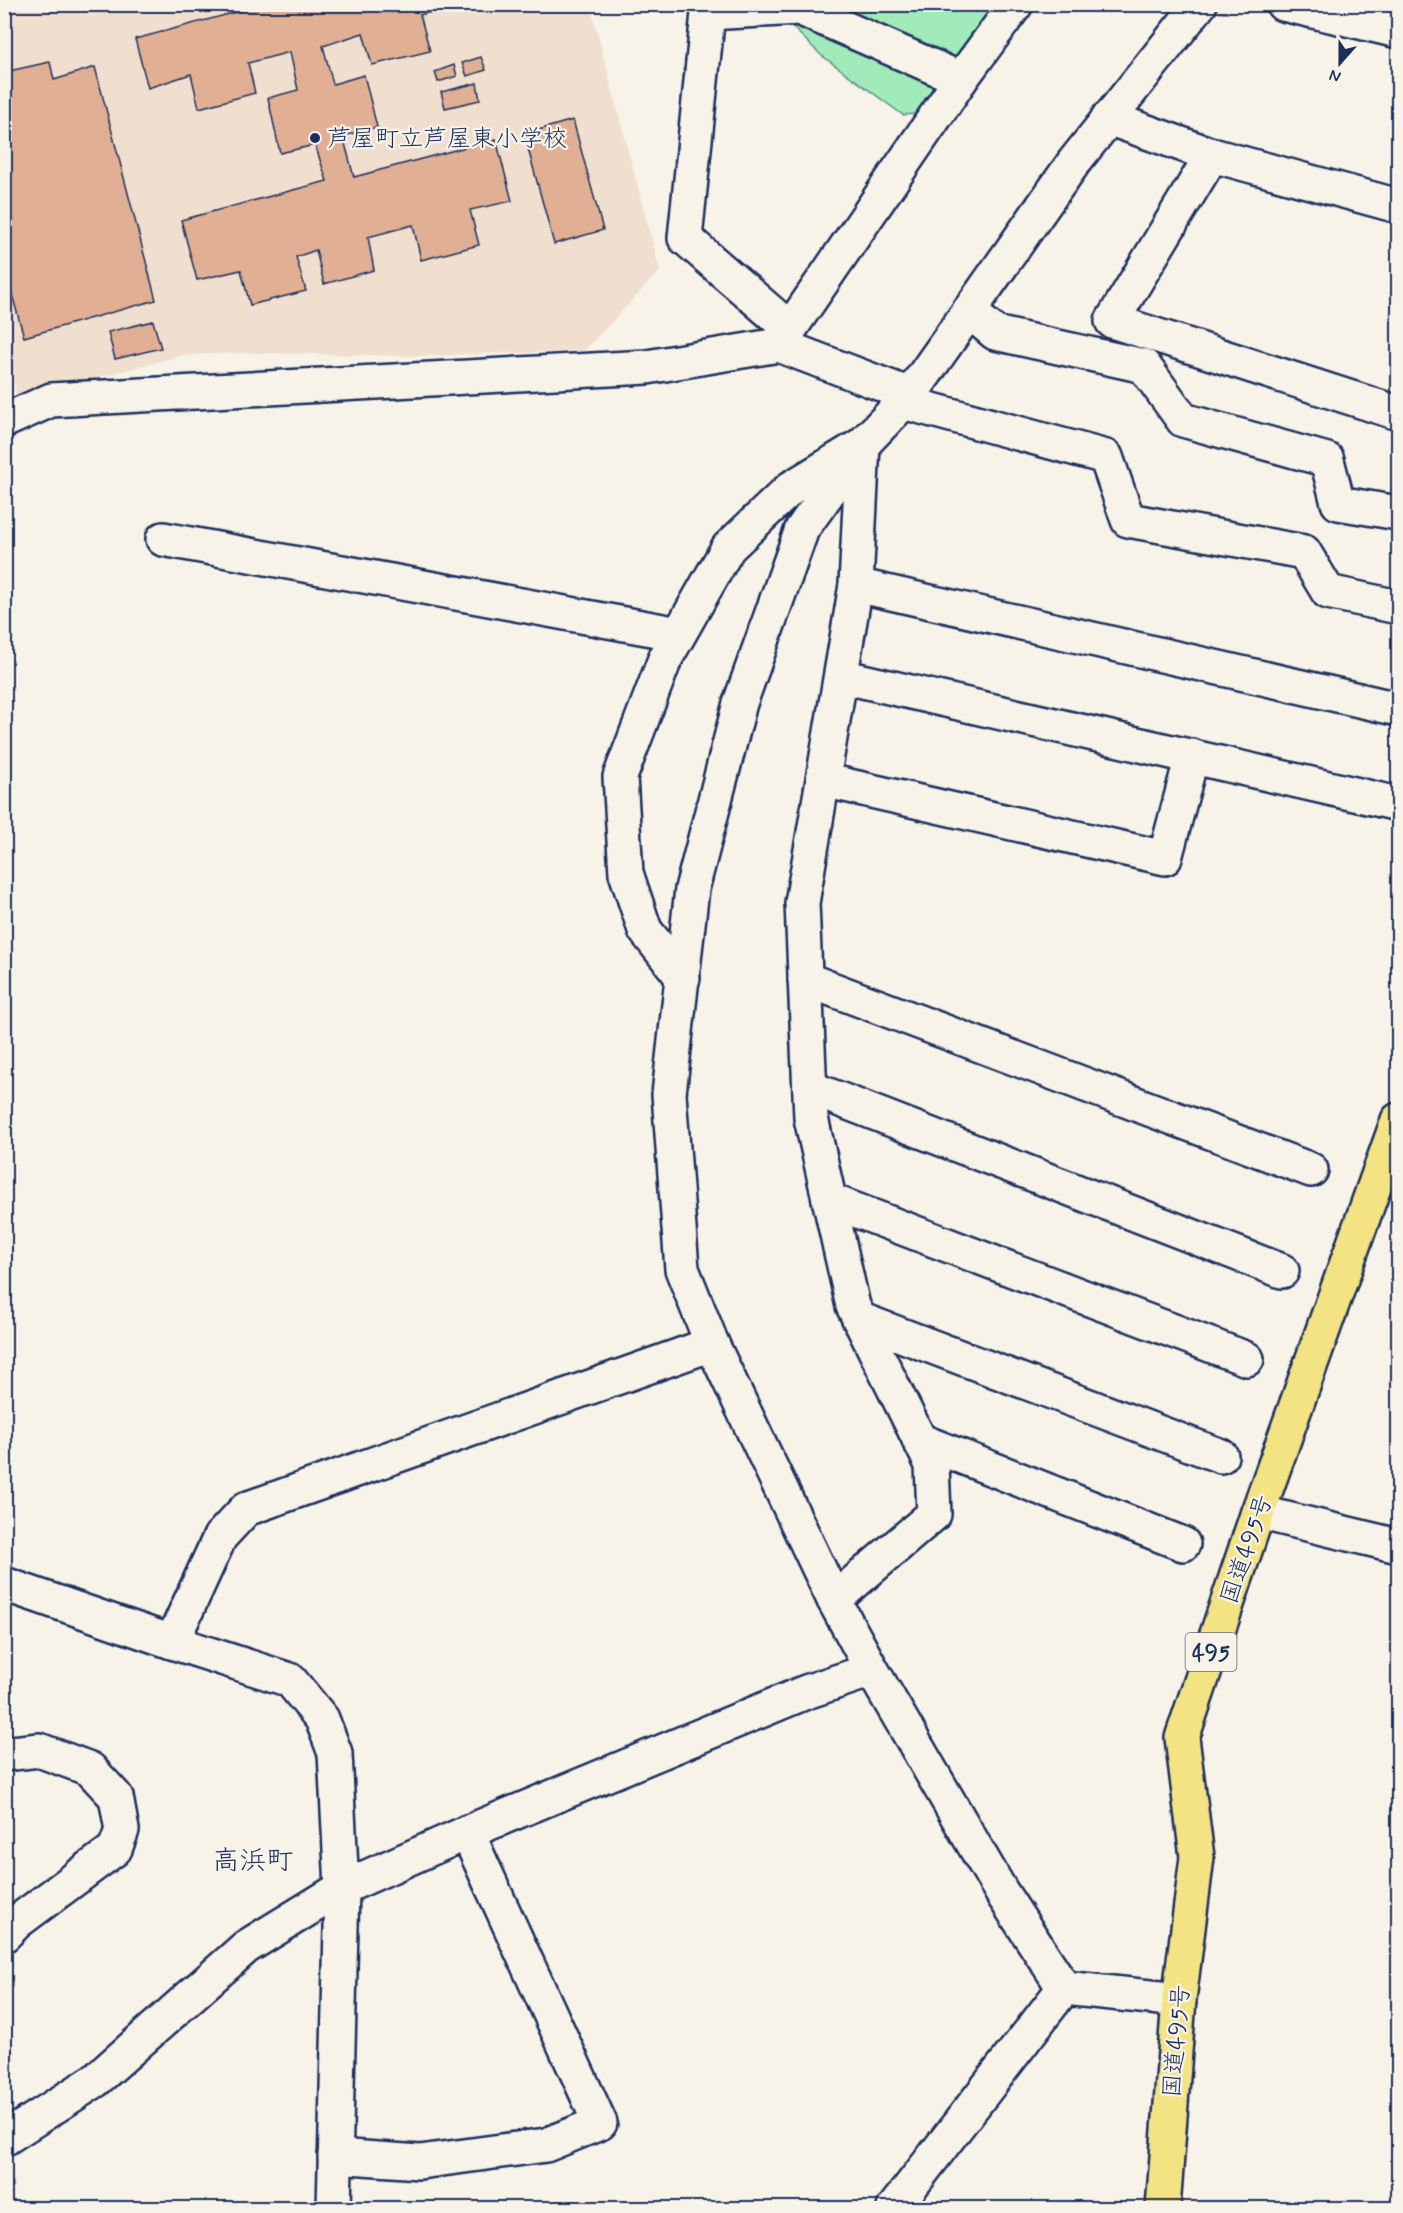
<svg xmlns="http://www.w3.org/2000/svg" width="1403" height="2213" viewBox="0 0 1403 2213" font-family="Mynerve,'Klee One',sans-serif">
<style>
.built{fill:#f0dfce}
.green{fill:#a1eab9;stroke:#5e8c8c;stroke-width:1.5}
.building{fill:#e1af93;stroke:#1b2f5e;stroke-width:1.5}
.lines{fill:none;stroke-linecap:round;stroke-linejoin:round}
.minor-casing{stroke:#1b2f5e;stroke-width:38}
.tertiary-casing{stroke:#1b2f5e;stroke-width:38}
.trunk-casing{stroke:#1b2f5e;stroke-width:38}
.minor{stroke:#f7f3e8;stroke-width:33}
.tertiary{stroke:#f7f3e8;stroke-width:33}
.trunk{stroke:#f4e382;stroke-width:33}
.poi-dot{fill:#1b2f5e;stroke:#f7f3e8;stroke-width:2}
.labels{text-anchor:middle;stroke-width:4.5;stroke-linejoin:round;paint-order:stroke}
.shield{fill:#f7f3e8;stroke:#5d6a87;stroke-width:1.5}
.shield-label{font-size:22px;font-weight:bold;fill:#1b2f5e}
.poi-label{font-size:24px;fill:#1b2f5e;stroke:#f7f3e8;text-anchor:start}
.street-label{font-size:24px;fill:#1b2f5e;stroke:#f7f3e8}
.quarter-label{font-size:27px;fill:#1b2f5e;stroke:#f7f3e8}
</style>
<rect width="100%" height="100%" fill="#f7f3e8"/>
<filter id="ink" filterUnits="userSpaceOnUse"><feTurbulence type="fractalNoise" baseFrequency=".0167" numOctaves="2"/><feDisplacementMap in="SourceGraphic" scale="12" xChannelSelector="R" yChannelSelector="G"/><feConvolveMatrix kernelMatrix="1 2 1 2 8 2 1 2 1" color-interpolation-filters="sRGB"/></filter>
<g filter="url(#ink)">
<path class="built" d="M4,5H590L660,271L584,351L415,356L249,353L184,355L17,398L4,328Z"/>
<path class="green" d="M786,5H1018L931,113L903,115L821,55L789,24Z"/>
<g class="building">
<path d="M267,4H463L420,15L430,51L372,65L363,33L323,46L333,84L364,75L377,127L343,136L354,177L496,139L512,201L470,210L479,245L421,260L413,225L368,237L374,270L324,284L316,250L296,257L306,291L250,305L241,270L197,280L181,220L327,181L315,145L280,153L268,98L298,90L290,52L248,63L255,93L199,108L191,74L148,88L135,39Z"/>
<path d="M481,57L486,70L467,76L462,63Z"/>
<path d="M50,62L54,80L95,67L156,300L24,337L4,266V72Z"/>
<path d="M454,65L457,76L438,82L435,72Z"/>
<path d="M477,83L480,100L445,108L441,92Z"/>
<path d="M573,120L603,230L554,244L524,134Z"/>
<path d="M153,321L161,348L115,359L108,332Z"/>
</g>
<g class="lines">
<g class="minor-casing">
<g id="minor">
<path d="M1283,4L1398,31"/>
<path d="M1108,118L1212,155"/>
<path d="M1398,206L1212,155L1112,321L1398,413"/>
<path d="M969,311L995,333L1144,366L1183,420L1327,460L1338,503L1398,513"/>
<path d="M790,329L685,238L708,13L799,8L961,79"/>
<path d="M779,345L961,79L1016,4"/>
<path d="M903,402L1106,457L1128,520L1304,552L1328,592L1398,607"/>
<path d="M4,421L51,400L647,367L779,345L910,395"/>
<path d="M863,444L856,585L1398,709"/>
<path d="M163,539L679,634"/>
<path d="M841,676L1398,804"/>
<path d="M823,780L1165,858L1192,756"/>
<path d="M683,978L645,930L626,873L620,777L665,659L728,548L791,488L863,444"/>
<path d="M805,979L1311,1170"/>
<path d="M810,1088L1282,1271"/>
<path d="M829,1200L1247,1359"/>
<path d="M859,1319L1221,1456"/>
<path d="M919,1440L1183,1544"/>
<path d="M1258,1512L1398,1546"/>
<path d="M4,1584L172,1642L290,1680L322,1719L335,1753L342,1888L334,2208"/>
<path d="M834,1600L934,1514L932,1465L853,1306L811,1118L802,903L856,585"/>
<path d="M172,1642L220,1537L246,1509L712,1344"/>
<path d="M4,1754L39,1750L90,1769L116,1797L122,1830L115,1849L17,1922L4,1935"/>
<path d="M4,2139L96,2080L246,1947L342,1888L475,1829L806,1692L872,1670"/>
<path d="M335,2156L420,2162L546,2145L600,2123L467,1832"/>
<path d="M894,2208L1064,1988L1179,2000"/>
</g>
</g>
<g class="tertiary-casing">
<path id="tertiary" d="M1064,1988L1002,1893L872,1670L834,1600L712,1344L682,1269L669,1094L692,889L740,703L802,529L863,444L910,395L1074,162L1200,4"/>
</g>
<g class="trunk-casing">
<path id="trunk" d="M1163,2208L1179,2000L1197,1857L1182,1738L1258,1512L1398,1120"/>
</g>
<use href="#minor" class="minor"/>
<use href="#tertiary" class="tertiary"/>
<use href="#trunk" class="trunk"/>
</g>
</g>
<circle class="poi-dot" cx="315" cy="138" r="6"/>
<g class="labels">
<rect class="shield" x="1185.5" y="1633" width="51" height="38" rx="4.5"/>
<g class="shield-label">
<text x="1211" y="1660">495</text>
</g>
<g class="poi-label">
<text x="327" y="146">芦屋町立芦屋東小学校</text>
</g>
<g class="street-label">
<text transform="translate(1246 1549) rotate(-71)" y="8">国道495号</text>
<text transform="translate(1176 2041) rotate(-85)" y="8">国道495号</text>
</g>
<g class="quarter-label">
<text x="253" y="1869">高浜町</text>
</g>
</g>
<rect width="1403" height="2213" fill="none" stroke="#f7f3e8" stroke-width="24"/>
<rect x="12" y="12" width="1379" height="2189" fill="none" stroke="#1b2f5e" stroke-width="2" filter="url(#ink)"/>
<g transform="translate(1340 63) rotate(201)" stroke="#f7f3e8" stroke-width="4.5" paint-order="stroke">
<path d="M0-4.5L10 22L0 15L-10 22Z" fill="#1b2f5e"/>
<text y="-9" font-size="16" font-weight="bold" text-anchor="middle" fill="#1b2f5e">N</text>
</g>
</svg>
